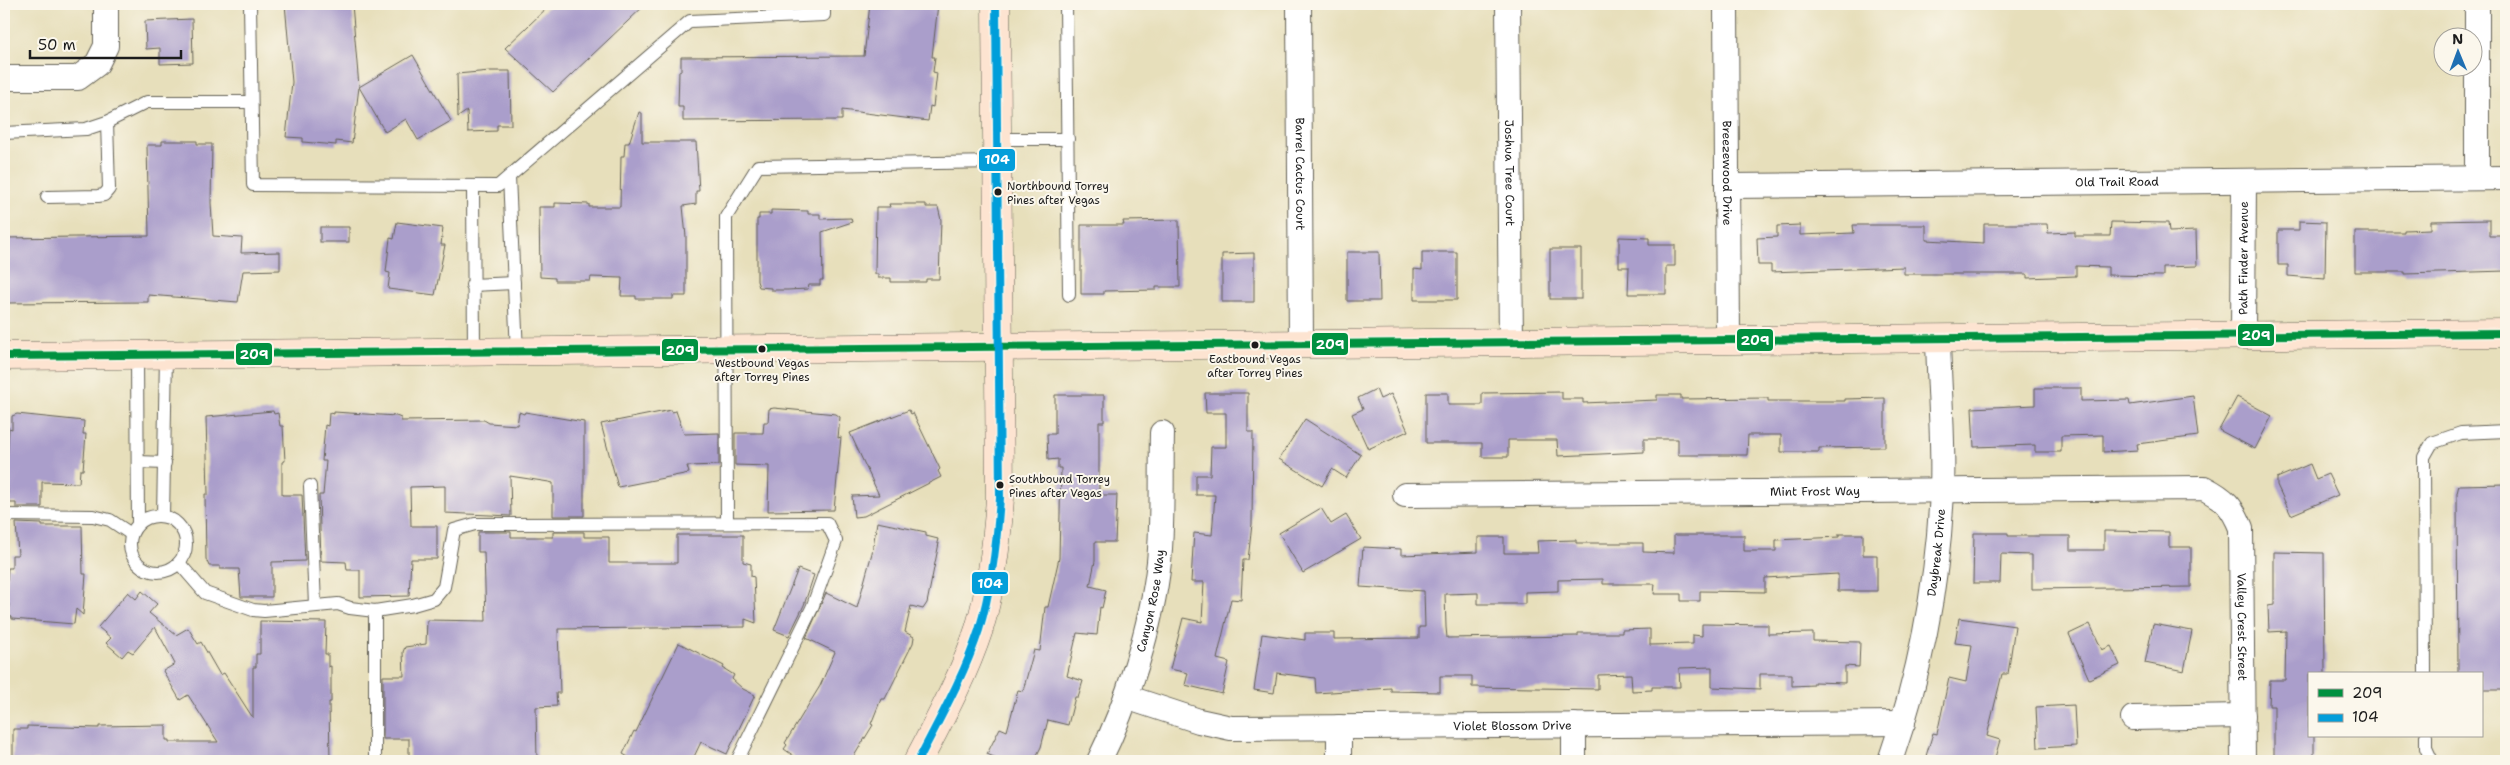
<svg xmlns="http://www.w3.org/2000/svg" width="2510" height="765" viewBox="0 0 2510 765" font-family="'Shantell Sans',sans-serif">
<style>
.building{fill:#aa9ecb}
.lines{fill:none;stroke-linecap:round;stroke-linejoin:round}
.lane-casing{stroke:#636054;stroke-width:14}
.street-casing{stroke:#636054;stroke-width:26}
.secondary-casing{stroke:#636054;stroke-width:29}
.lane{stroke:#fff;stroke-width:12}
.street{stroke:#fff;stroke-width:24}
.secondary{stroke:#fde4d1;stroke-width:28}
.bus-1-casing{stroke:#fbf7ec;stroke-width:11}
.bus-2-casing{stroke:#fbf7ec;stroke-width:11}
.bus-1{stroke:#009140;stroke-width:8}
.bus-2{stroke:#039eda;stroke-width:8}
.bus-dot{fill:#1c1c1c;stroke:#fbf7ec;stroke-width:2}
.labels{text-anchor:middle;stroke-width:4;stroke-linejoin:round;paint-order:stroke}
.bus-label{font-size:11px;fill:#1c1c1c;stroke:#fbf7ec;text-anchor:start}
.street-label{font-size:12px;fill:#1c1c1c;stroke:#fbf7ec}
.line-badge{stroke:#fbf7ec;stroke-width:2}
.badge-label{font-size:14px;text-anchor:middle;font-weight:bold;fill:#fff}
</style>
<rect width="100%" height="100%" fill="#fbf7ec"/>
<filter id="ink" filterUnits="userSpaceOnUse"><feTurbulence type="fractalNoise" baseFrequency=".02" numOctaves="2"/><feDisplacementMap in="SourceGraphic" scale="10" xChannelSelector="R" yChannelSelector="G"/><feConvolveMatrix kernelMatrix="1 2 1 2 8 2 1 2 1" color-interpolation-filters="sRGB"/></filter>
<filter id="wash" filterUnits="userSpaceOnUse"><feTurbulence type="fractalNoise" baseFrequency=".0096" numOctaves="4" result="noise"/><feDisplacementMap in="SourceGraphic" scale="20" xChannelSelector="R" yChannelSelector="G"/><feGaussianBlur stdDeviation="1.12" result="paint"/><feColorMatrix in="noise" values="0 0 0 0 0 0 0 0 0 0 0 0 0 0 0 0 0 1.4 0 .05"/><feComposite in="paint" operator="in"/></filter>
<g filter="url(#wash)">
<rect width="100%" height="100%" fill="#e7dfbb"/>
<g id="blocks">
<g class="building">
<path d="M285,4H352L359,87L413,55L451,121L418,140L406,119L385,132L359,87L352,143L336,141V145L303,142V138L286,137L292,82Z"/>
<path d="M551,4H646L553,92L505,48Z"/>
<path d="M870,4H938L932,57H935L933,72L937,73L933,107L930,106L928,121L842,110V120L683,121V107H678L679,71H681V57L864,56Z"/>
<path d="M192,19L193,63L160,64V48L146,49L145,21Z"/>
<path d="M490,71H510L511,125H497V131L468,132L467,111L458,117L457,74Z"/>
<path d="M639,112L642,113V142H696L699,191H696V204L683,206L686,237V296H673V299H636V296H621L622,278L591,277L590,281H555V278L540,277L539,207H555V203L589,204V207H620L621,156H624L625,143H629Z"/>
<path d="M162,141H197V144H212L211,203L213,236L242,238L241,253L280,252V270L243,271L238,302L148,295V302L4,303V238L149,236L147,145H162Z"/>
<path d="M889,204H926V207H938L941,220L939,279H926V282H891V278H878V274H875L876,207H890Z"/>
<path d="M771,210L808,211V214H820V219L851,218L852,222L822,232L823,280H820V285H809L808,289L787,290H771V288L759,287L757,281V219H759V214H771Z"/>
<path d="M1179,220L1180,287H1156V290L1104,291V294H1081V225H1124L1123,221Z"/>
<path d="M2490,220V236H2506V271L2405,274V272H2355V232H2404V230L2431,229V221Z"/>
<path d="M2299,221L2326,222L2325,279L2288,276V265H2278V230H2299Z"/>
<path d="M397,222L443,228L441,245H445L435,295L388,289L390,273L386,272L390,238L394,239Z"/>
<path d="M2111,222L2168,223L2169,232L2196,231L2197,266L2163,267V276L2108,275V267L2076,266V276L2027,278V274H1904V267L1771,272V265H1758L1757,238L1777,237V226L1800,225V235L1854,233L1853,225H1926V240L1984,243V224H2047L2048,233L2075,232V236H2110Z"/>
<rect x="320" y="227" width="29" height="15"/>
<path d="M1619,237L1649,238V245H1675V266H1666V294H1628L1629,267H1619Z"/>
<rect x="1550" y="249" width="31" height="50"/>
<path d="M1347,252H1379L1380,301H1347Z"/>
<path d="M1422,252H1457V300H1414V269L1422,270Z"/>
<path d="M1254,253V302H1222V254Z"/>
<path d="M2035,388H2081V401L2129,400L2130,405L2193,396L2198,436L2137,444L2138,450L2103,452V435L2061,436V452H2035V445L1974,447L1972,408L2035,405Z"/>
<path d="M1376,389L1380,399L1391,394L1408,431L1368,449L1352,414L1363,409L1358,398Z"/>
<path d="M1562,392V399H1583V403L1657,400V395H1681V399L1768,398V401H1845V399L1885,398V447L1819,448V452H1781V435H1748L1747,455H1678V439H1644V452L1558,456L1557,440H1508V457H1482V443H1426V393H1448V405H1482V393Z"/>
<path d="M1205,393H1248V432H1253L1252,524L1248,560H1243L1241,600L1231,599L1217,659L1229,662L1222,694L1185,685L1188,673L1170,669L1183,618L1202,622L1204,582H1191L1193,547L1194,533L1212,535L1215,495H1196V475H1210L1211,447H1226V413H1206Z"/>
<path d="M1055,395H1104V422H1099V495H1117L1115,542H1095V561L1090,586L1106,590L1102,608L1100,607L1097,635L1077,633L1067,676L1083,681L1078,697H1075L1068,725L1048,720L1041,747L1034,761H1003L987,754L1000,728L1007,731L1018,690L1023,691L1034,650L1040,651L1045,607H1048L1059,558L1061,468H1058V459L1048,460L1047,434H1055Z"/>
<path d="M2237,397L2272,416L2255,449L2219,430Z"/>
<path d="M774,408L836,414L840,417L838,438L841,437L834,510L768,511L769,466L735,465V433H763L764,422H768L769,409Z"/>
<path d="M671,410L672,412L676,411L684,434L719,433V465L687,466L689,473L618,487L601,424Z"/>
<path d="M909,410L911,414L913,413L940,469L938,471L941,477L864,516L854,517L852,496L879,495L850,433Z"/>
<path d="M273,411L274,414L278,413L280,426H283L285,461L282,462V495H302L305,561L272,562V597H241L239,569H220V566H209L206,559L205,494H208L206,417Z"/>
<path d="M334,412L396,416L401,418V421L484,420L489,423L517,425L519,412L524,414L525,412L584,422V516H553V483L549,482L510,476L511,516L445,513V486L410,487L411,526H437V559H411L409,596L360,597V570H347L346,562L321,561L319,495H323L326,461H322L325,425L328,426L329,413L334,414Z"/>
<path d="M17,414L84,421L83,434H86L83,470H80L79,483L42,482V507H16V503H8L7,464L9,428L12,429V416Z"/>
<path d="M1305,419L1361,455L1346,478L1332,469L1322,486L1279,459Z"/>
<path d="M2310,464L2316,479L2328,474L2338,495L2291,515L2277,485V478Z"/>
<path d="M2506,484V690H2481V674H2458L2457,493L2459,485Z"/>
<path d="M1321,508L1331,524L1346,515L1361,539L1303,573L1279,533Z"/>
<path d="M877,522L926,532V536L938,539L937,543H939L927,603L923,609L911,606L905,632L914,637L913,643L885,699H881L871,724L873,725L851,761H792L794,756L784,749L787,745L785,743L820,686L835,652L806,638L826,593L857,608L872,553Z"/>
<path d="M16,523L42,524V526H82L83,574H86L83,615L76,609L74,624L12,619V617L8,616L9,604L5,603L8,568H12V555H18Z"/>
<path d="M2104,531L2169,532V547H2191V587L2032,589V555L2001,554L2000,583H1973L1974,533H2008V536H2070V550H2104Z"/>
<path d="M478,532H511V537H553V532H584V537H609V563H677V535H743V562L751,564V576L754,577L756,623L745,619V627L558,629L560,693H556L557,706L536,707L537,761H472V758L409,761V739H383V676H404L403,652L405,647L426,644L427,620L486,621L484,552H478Z"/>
<path d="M1839,534H1863V555H1877V591H1838V574L1765,578V592L1700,591V601H1681V594H1654L1655,584H1603V579L1558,580V591L1525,592V604H1478V593L1445,594L1446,627L1447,638L1578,636V633H1622V630L1650,629V645L1693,644V635L1702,636V624L1768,625V634L1813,633V641L1860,642L1859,667L1845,666V683L1814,682V685L1792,686V674H1760V689L1712,687V667L1679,668L1680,687H1652V690L1632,691L1631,674L1598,675V689L1472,687V676H1440V692L1391,691V688L1316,693L1315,678L1277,673L1274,693L1254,690L1262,634L1305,640V633H1334V639L1419,638V627H1425L1424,591L1360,587L1363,547L1401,549V555L1478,552V537H1504V553H1538L1537,541L1576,540V543H1643V552L1674,553V535H1744V551H1776V540L1839,537Z"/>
<path d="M2274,552L2324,553L2325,674H2309V736H2314V761H2274V706H2269L2270,680H2285L2286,631L2269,632L2268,606L2274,605Z"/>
<path d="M798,569L814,575L804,605L789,636L774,630Z"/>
<path d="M142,591L157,604L149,613L176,635L188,628L198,644L201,642L220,675L224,673L253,718V667H256V654H260V621L326,622L325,654H328V667L331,666V702H329L330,761L13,760V729H27V726L99,728V726L166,725V740H169V742H218L188,695L180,700L163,671L175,664L155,627L133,653L128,650L122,657L106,643L111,638L98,627L128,592L136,599Z"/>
<path d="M1959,618L2015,626L2008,674H2002L1987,736L2000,740L1994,761H1941L1926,756L1933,733L1937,734L1949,678L1966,682L1972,645L1955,643Z"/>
<path d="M2090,624L2102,650L2111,646L2120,665L2089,679L2069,634Z"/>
<path d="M2153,624L2192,631L2184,671L2145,663Z"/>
<path d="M679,643L724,666L723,668L734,675L732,679L743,689L755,695L727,754L701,742L692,761H635L623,754L634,731L636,732Z"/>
<path d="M2074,705L2076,746L2038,748L2036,707Z"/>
</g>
</g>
</g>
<g filter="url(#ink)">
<use href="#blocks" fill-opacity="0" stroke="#636054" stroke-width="1"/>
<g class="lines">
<g class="lane-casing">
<g id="lane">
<path d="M250,4L253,185L498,186L690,21L824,15V4"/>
<path d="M1066,4L1069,295"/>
<path d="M4,133L86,129L107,122L147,102H251"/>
<path d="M996,139H1068"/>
<path d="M509,177L517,352"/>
<path d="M473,186L474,352"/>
<path d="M47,197L98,196L104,195L109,189L107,122"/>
<path d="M472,285L514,283"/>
<path d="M137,355L138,524"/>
<path d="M138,462L165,463"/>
<path d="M310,486L315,605"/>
<path d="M4,515L93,516L110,520L131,534"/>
<circle cx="158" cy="544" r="28"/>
<path d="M163,516L166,355"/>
<path d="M727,523L726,217L758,166L997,162"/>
<path d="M179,563L205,593L253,610L264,611L338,604L350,608L375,611L413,605L434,599L444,587L454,530L475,524L827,523L836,541L812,608L737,761"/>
<path d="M375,611V761"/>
<path d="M2425,674L2424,457L2432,443L2461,433L2506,431"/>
<path d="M2426,736V748L2432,761"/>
</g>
</g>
<g class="street-casing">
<g id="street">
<path id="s1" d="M1299,4L1301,345"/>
<path id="s2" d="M1508,4L1511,343"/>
<path id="s3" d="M1726,4L1728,341"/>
<path d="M4,78H78L97,64L106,46V4"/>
<path d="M2477,178V4"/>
<path id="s4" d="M1727,186L2506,178"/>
<path id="s5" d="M2243,336L2244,181"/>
<path id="s6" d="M1405,495L2204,488C2225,499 2232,506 2241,528L2243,761"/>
<path id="s7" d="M1126,697L1199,721L1231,728L1903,723"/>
<path d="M2133,718L2243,716"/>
<path id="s8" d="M1099,761C1127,705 1152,625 1159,562C1163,520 1161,475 1162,433"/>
<path d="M1339,761V727"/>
<path d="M1574,761V725"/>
<path id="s9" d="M1890,761C1920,675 1938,582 1942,490C1944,440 1939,389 1938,339"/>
</g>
</g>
<g class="secondary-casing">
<g id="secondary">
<path d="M4,356L2506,333"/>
<path d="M918,761C940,719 964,675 979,629C992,586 997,542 1000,498L996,4"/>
</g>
</g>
<use href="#lane" class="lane"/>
<use href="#street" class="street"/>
<use href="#secondary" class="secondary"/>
<g class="bus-1-casing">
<path id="bus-1" d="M4,356L2506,333"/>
</g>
<g class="bus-2-casing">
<path id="bus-2" d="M918,761C940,718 964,676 979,630C992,587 997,542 1000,498L996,4"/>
</g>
<use href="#bus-1" class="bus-1"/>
<use href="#bus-2" class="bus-2"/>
</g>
</g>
<g class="bus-dot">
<circle cx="998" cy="192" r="4.5"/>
<circle cx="1255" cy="345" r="4.5"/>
<circle cx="762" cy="349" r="4.5"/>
<circle cx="1000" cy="485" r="4.5"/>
</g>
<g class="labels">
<g class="bus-label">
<text x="1007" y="190">Northbound Torrey<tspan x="1007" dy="14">Pines after Vegas</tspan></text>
<text x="1255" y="363" text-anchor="middle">Eastbound Vegas<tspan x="1255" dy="14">after Torrey Pines</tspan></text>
<text x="762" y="367" text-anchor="middle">Westbound Vegas<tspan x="762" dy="14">after Torrey Pines</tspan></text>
<text x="1009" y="483">Southbound Torrey<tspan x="1009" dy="14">Pines after Vegas</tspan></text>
</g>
<g class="street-label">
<text dy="4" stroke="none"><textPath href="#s3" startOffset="169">Breezewood Drive</textPath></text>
<text dy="4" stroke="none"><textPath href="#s2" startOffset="169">Joshua Tree Court</textPath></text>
<text dy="4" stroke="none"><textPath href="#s1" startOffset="170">Barrel Cactus Court</textPath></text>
<text dy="4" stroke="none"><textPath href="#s4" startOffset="390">Old Trail Road</textPath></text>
<text dy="4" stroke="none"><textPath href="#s5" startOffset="78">Path Finder Avenue</textPath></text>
<text dy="4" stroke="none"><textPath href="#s6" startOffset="410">Mint Frost Way</textPath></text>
<text dy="4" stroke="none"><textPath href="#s9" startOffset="214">Daybreak Drive</textPath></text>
<text dy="4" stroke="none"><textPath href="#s8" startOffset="169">Canyon Rose Way</textPath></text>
<text dy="4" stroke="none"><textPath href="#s6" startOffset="954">Valley Crest Street</textPath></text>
<text dy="4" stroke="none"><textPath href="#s7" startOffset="391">Violet Blossom Drive</textPath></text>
</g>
</g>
<g class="line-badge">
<rect x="978" y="148" width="38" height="24" rx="5" fill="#039eda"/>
<rect x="2237" y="323" width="38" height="24" rx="5" fill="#009140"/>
<rect x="1736" y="328" width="38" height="24" rx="5" fill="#009140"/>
<rect x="1311" y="332" width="38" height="24" rx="5" fill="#009140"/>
<rect x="661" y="338" width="38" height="24" rx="5" fill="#009140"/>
<rect x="235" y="342" width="38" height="24" rx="5" fill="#009140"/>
<rect x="971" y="571" width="38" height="24" rx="5" fill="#039eda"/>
</g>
<g class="badge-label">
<text x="997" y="164">104</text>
<text x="2256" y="340">209</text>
<text x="1755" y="345">209</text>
<text x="1330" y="349">209</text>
<text x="680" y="355">209</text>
<text x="254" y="359">209</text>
<text x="990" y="588">104</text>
</g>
<rect width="2510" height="765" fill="none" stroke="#fbf7ec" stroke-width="20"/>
<rect x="2308" y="672" width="175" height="65" fill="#fbf7ec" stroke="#a29f99"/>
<rect x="2318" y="689" width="25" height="8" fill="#009140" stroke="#a29f99"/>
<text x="2352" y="698" font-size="15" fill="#1c1c1c">209</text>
<rect x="2318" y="714" width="25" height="8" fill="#039eda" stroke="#a29f99"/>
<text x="2352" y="722" font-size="15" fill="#1c1c1c">104</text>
<g transform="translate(2458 52) rotate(359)"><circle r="24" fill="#fbf7ec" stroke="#a29f99"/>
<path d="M0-4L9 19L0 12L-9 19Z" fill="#1f6fb2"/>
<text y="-8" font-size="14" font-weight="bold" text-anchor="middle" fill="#1c1c1c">N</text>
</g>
<path d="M30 50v8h151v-8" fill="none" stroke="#1c1c1c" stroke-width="2.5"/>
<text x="38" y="50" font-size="15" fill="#1c1c1c" stroke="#fbf7ec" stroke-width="4" paint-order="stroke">50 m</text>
</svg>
